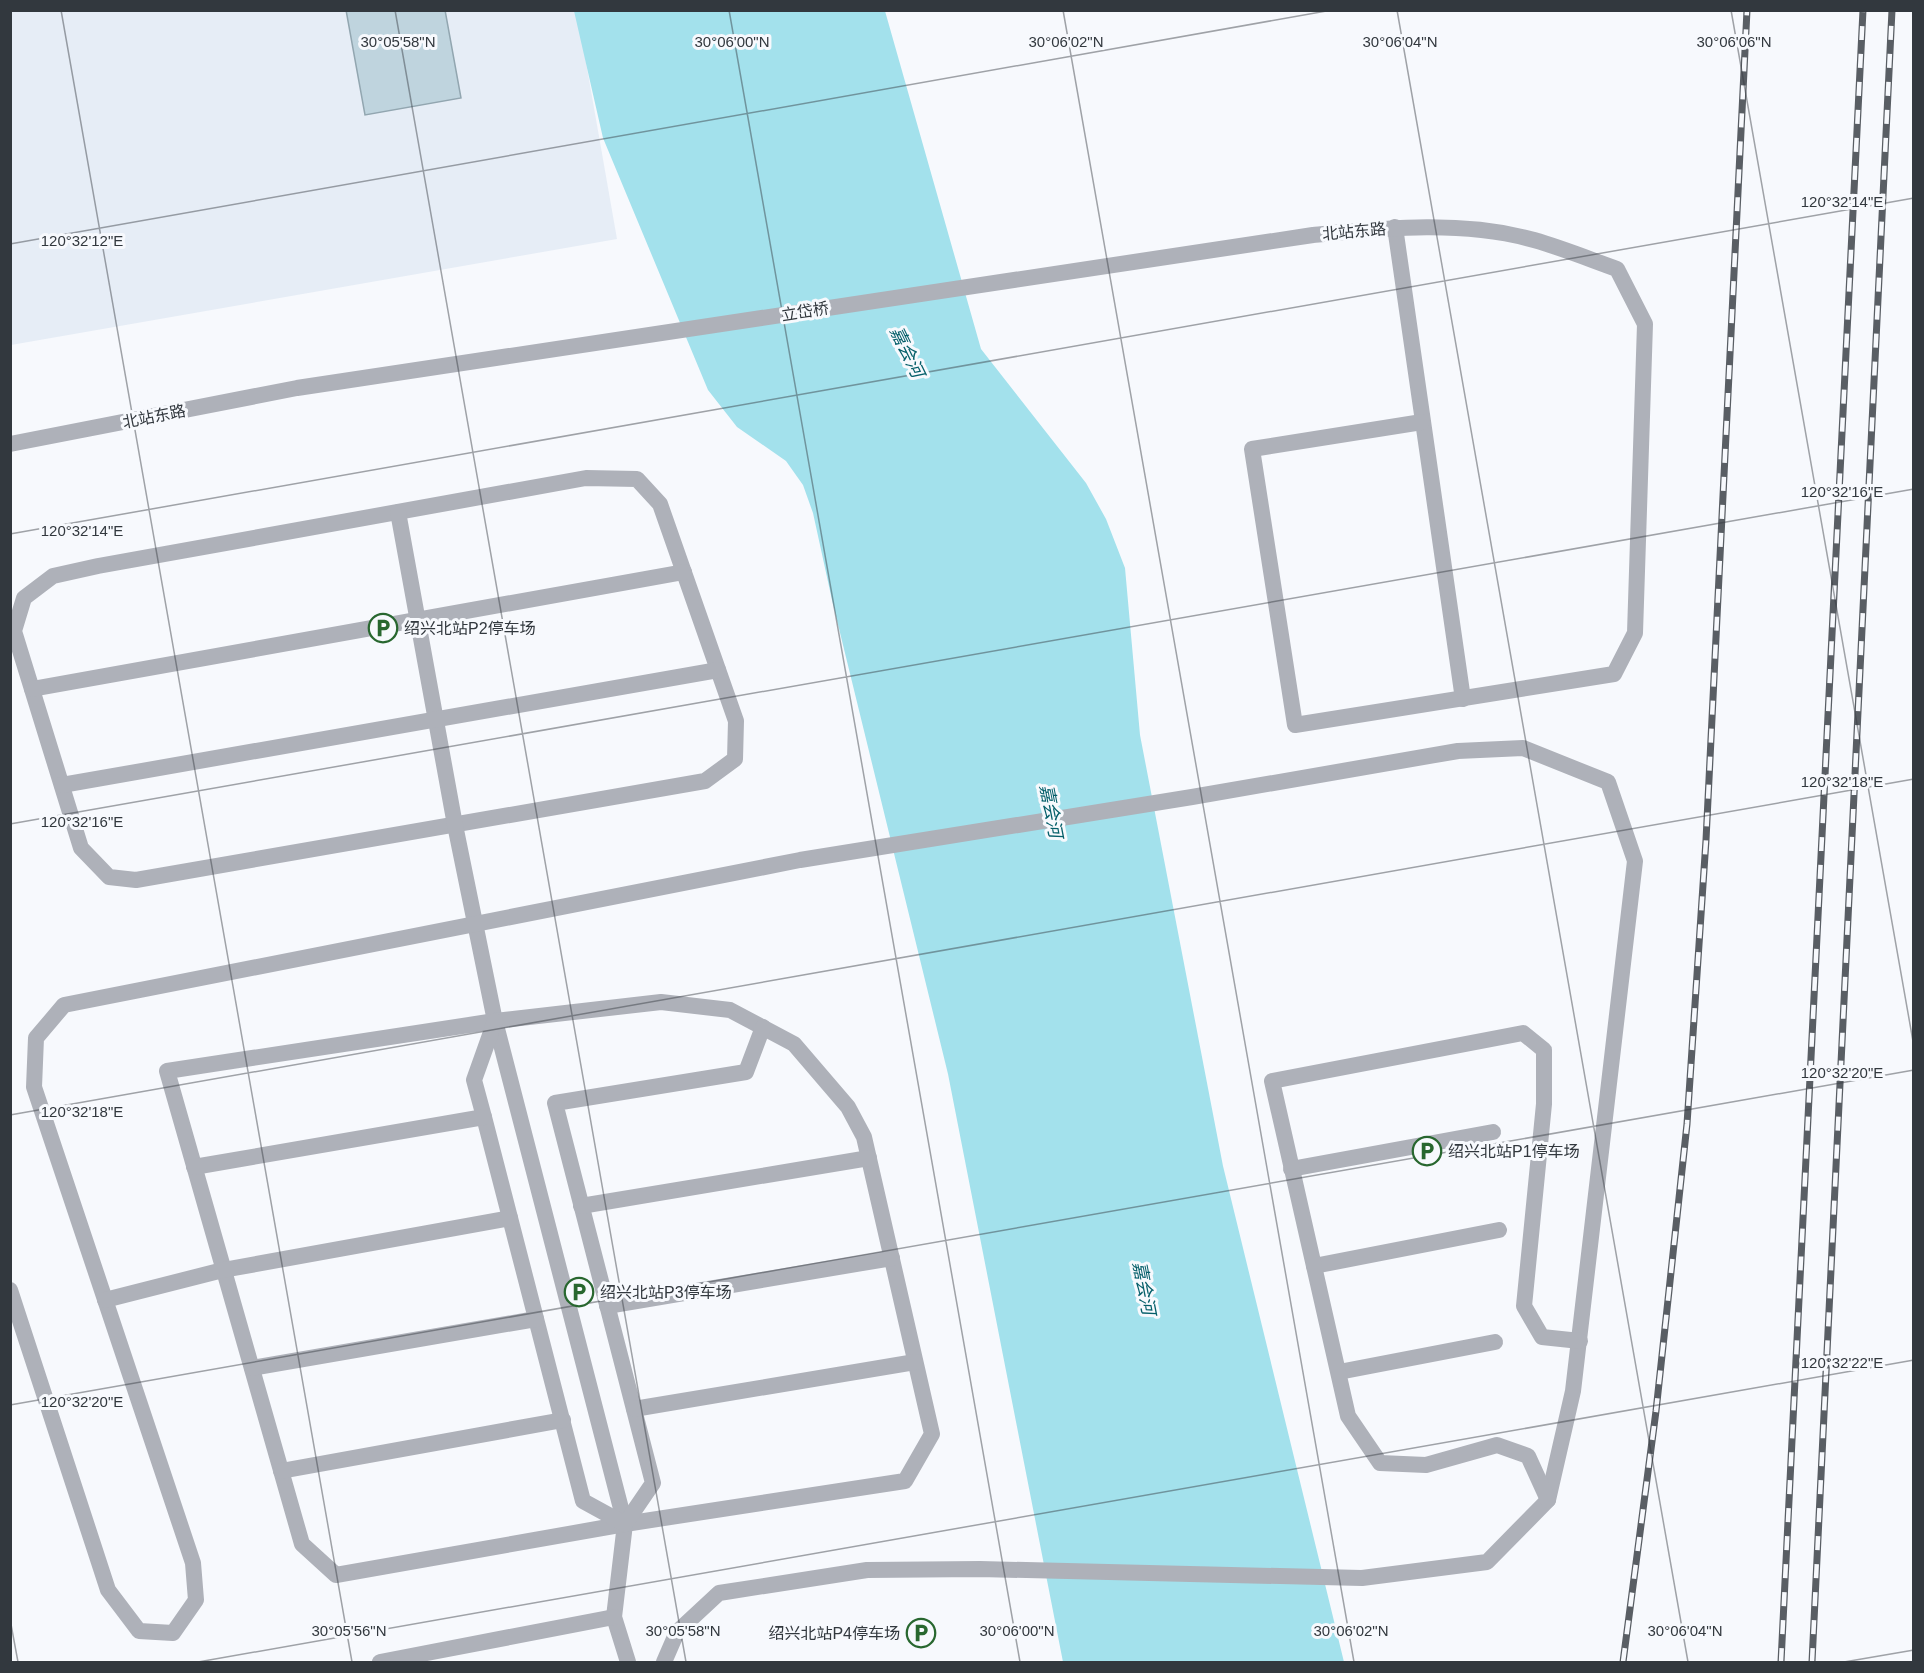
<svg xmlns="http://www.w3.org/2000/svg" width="1924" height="1673" viewBox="0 0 1924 1673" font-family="Arial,'Noto Sans SC',sans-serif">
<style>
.built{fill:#e6edf6}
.water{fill:#a3e1ec}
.building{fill:#bfd4de;stroke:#92a6b0;stroke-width:1.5}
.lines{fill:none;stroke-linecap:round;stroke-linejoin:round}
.service{stroke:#aeb1b9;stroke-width:16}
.rail-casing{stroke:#595e64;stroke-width:7}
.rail{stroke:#f7f9fd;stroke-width:4.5;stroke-dasharray:14;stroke-linecap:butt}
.ticks{fill:none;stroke:#32383e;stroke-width:1.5;stroke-opacity:0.45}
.labels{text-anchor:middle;stroke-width:6;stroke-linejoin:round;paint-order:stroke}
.street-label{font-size:16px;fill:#32383e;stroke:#f7f9fd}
.poi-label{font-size:16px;fill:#32383e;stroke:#f7f9fd;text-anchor:start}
.water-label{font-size:18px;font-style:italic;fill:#055f6a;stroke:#f7f9fd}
.ticks-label{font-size:15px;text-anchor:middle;fill:#32383e;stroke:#f7f9fd;stroke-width:6;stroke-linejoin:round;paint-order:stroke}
</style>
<rect width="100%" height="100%" fill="#f7f9fd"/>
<path class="built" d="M11,11H577L617,239L11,345Z"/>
<path class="water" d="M574,11H885L981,349L1086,483L1106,519L1125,568L1140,735L1223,1166L1344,1662H1063L948,1074L832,600L813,513L803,485L786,461L737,427L708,390L603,138Z"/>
<path class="building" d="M346,10H445L461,98L365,115Z"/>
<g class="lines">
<g class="service">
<path d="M1395,227L1463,699"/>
<path d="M10,444L297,388L1313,235C1386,228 1462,220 1534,240C1562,248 1589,259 1617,269L1645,324L1635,633L1614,674L1295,725L1252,449L1422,422"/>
<path d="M586,478L637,479L660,504L736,721L735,759L705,781L136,880L109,877L81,848L14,631L24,598L53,576L98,566Z"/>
<path d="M398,512L455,825L495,1021L625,1524L614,1617L628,1662"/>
<path d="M32,689L684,572"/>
<path d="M62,785L718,670"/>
<path d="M661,1002L730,1010L794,1044L848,1107L864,1137L932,1434L905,1481L625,1524L336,1575L302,1544L167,1071L495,1021Z"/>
<path d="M495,1021L474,1080L484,1117L583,1501L625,1524L653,1483L555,1103L746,1072L763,1027"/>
<path d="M194,1167L484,1117"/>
<path d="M1291,1169L1493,1132"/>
<path d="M581,1206L869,1158"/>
<path d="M1314,1266L1499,1230"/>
<path d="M10,1290L108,1590L139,1631L173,1633L196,1600L193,1563L34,1087L36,1038L64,1005L800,860L1192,797L1458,751L1523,748L1608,782L1635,861L1573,1391L1548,1500L1487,1562L1362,1578L980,1569L867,1570L719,1593L677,1632L664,1662"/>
<path d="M105,1300L223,1270L510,1218"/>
<path d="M607,1306L892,1258"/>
<path d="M252,1368L536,1319"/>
<path d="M1339,1372L1495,1342"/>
<path d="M634,1409L915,1362"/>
<path d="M281,1471L563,1420"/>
<path d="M1548,1500L1528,1456L1497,1445L1426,1465L1380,1463L1348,1416L1272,1081L1523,1033L1544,1050V1104L1524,1306L1542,1337L1580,1341"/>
<path d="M380,1662L614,1617"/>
</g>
<g class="rail-casing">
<g id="rail">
<path d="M1623,1662L1656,1411L1687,1124L1706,840L1747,10"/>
<path d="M1781,1662L1863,10"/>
<path d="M1812,1662L1892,10"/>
</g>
</g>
<use href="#rail" class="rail"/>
</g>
<path class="ticks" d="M61,10L352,1662M395,10L686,1662M729,10L1020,1662M1063,10L1354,1662M1397,10L1688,1662M1731,10L1914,1047M10,244L1332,10M10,534L1914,198M10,824L1914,489M10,1115L1914,779M10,1405L1914,1070M10,1619L18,1662M198,1662L1914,1360M1844,1662L1914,1650"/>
<defs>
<g id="parking-ring" transform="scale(1.5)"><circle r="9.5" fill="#f7f9fd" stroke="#28672f" stroke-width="1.5"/><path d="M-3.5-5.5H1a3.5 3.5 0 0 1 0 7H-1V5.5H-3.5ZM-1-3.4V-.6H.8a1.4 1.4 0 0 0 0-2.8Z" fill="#28672f"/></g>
</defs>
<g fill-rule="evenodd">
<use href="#parking-ring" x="383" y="628"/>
<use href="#parking-ring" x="1427" y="1151"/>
<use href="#parking-ring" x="579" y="1292"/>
<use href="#parking-ring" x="921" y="1633"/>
</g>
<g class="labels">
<g class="street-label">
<text transform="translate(1354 231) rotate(-5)" y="6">北站东路</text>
<text transform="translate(805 311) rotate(-9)" y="6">立岱桥</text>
<text transform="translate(154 416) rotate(-11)" y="6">北站东路</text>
</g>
<g class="poi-label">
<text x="404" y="634">绍兴北站P2停车场</text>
<text x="1448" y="1157">绍兴北站P1停车场</text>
<text x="600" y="1298">绍兴北站P3停车场</text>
<text x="900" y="1639" text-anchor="end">绍兴北站P4停车场</text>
</g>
<g class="water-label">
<text transform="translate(907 352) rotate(64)" y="6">嘉会河</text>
<text transform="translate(1051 811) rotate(79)" y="6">嘉会河</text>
<text transform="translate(1144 1288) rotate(79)" y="6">嘉会河</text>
</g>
</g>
<g class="ticks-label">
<text x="398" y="47">30°05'58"N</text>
<text x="732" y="47">30°06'00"N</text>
<text x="1066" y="47">30°06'02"N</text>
<text x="1400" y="47">30°06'04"N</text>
<text x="1734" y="47">30°06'06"N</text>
<text x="1842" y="207">120°32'14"E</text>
<text x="82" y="246">120°32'12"E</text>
<text x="1842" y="497">120°32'16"E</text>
<text x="82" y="536">120°32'14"E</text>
<text x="1842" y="787">120°32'18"E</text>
<text x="82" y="827">120°32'16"E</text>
<text x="1842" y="1078">120°32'20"E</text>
<text x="82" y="1117">120°32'18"E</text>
<text x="1842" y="1368">120°32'22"E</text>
<text x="82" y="1407">120°32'20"E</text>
<text x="349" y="1636">30°05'56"N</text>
<text x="683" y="1636">30°05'58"N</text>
<text x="1017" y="1636">30°06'00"N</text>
<text x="1351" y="1636">30°06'02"N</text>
<text x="1685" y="1636">30°06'04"N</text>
</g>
<rect width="1924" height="1673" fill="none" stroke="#32383e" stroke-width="24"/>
</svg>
